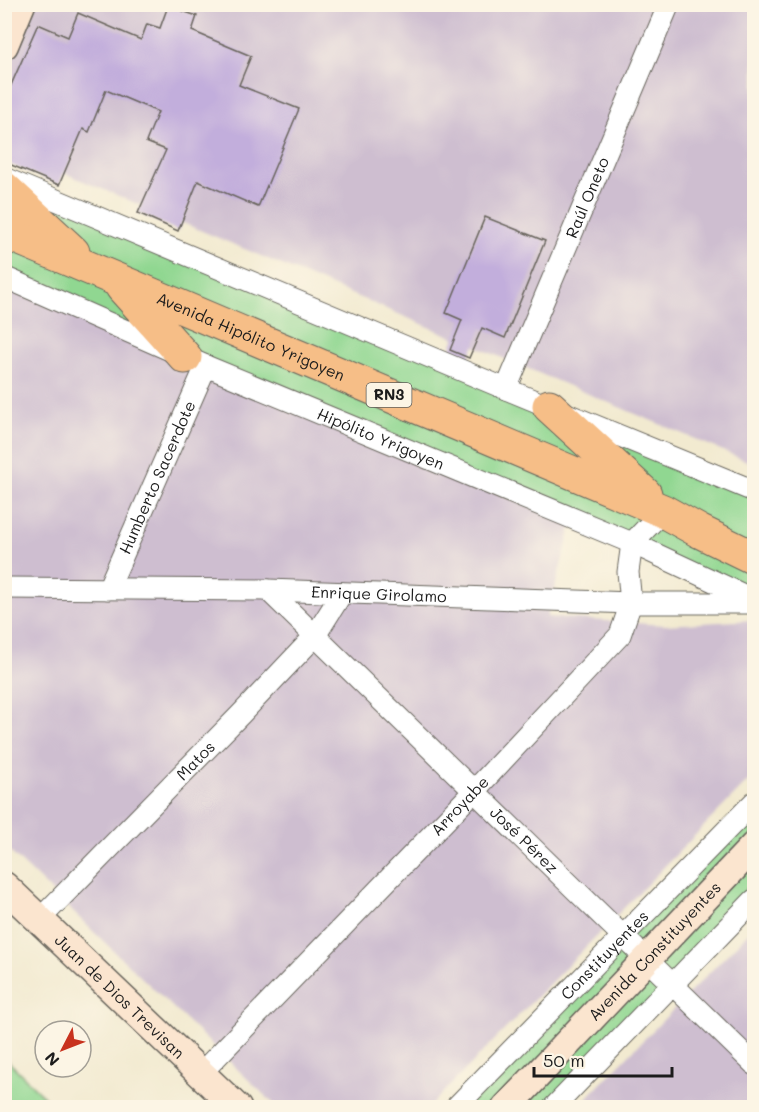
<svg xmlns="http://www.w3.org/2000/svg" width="759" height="1112" viewBox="0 0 759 1112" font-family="Mali,sans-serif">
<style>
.industrial{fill:#cebed0}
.green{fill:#90d791;stroke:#567a56;stroke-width:1.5}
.building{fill:#c2aedc}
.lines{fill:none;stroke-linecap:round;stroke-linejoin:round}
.street-casing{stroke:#67645b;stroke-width:23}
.secondary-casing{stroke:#67645b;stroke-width:31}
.highway-casing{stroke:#67645b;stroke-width:35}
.street{stroke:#fff;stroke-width:21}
.secondary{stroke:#fbe5cf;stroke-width:28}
.highway{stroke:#f6be87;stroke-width:33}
.labels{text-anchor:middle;stroke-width:6;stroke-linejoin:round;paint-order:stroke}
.shield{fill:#fcf5e5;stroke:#5f5d58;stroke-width:1.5}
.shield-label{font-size:15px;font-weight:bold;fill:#1c1c1c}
.street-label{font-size:16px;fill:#1c1c1c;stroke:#fcf5e5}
</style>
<rect width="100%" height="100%" fill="#fcf5e5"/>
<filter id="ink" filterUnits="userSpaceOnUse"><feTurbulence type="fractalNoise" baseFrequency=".0167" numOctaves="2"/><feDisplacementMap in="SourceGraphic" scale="12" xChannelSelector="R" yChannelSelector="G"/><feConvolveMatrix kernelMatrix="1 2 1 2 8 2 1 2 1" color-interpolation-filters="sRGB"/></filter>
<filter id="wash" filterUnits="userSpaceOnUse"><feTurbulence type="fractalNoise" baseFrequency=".008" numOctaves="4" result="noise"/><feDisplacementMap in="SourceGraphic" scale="24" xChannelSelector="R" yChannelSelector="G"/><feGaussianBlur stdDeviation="1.35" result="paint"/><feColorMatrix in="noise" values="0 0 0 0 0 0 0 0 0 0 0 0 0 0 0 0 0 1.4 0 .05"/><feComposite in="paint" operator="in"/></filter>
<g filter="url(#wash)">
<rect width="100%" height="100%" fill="#f2ead0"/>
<g class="industrial">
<path d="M4,5H754V464L5,148Z"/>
<path d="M4,286L572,524L547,617L665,625L754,620V775L429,1107H277L5,847Z"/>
<path d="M754,927V1107H578Z"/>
</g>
<g class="green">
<path d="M5,178L754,491V600L5,277Z"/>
<path d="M754,802V900L553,1107L455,1108Z"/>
<path d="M5,1058L54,1107H5Z"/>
</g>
<g id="blocks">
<g class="building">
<path d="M168,6L197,16L192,31L251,56L239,85L299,109L258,207L198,181L178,231L138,213L166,150L146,142L158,112L106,90L89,132L83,129L59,185L4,162V101L38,24L68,37L78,13L141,40L147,24L160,28Z"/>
<path d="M485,217L545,241L505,338L482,328L469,358L450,350L462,320L446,313Z"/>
</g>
</g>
</g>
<g filter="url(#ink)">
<use href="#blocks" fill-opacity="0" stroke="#67645b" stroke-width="1.5"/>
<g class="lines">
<g class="street-casing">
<g id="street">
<path d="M4,178L506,389L754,491"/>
<path id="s1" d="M4,277L206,366L632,543L754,600"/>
<path id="s2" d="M506,389L669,4"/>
<path id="s3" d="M4,588L268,590L631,603H754"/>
<path id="s4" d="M108,589L206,366"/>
<path id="s5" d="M268,590L754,1064"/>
<path id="s6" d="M40,919L241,714L315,636L342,593"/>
<path id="s7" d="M201,1073L474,791L620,635L631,603L628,572L632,543L663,511"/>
<path id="s8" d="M455,1108L754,802"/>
<path d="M553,1108L754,900"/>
</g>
</g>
<g class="secondary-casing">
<g id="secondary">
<path d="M4,45L21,4"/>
<path id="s9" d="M4,886L237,1108"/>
<path id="s10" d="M506,1108L754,846"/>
</g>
</g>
<g class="highway-casing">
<g id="highway">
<path d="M4,188L73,252"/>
<path id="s11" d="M4,232L663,511L699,531L754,558"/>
<path d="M122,287L185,357"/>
<path d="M549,406L645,494"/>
</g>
</g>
<use href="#street" class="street"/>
<use href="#secondary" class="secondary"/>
<use href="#highway" class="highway"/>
</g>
</g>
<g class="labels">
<rect class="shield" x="366.5" y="383" width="45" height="24" rx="4.5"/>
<g class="shield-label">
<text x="389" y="400">RN3</text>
</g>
<g class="street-label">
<text dy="6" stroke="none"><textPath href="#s2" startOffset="208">Raúl Oneto</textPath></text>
<text dy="6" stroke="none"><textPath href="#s11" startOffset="268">Avenida Hipólito Yrigoyen</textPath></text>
<text dy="6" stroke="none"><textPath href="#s1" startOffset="410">Hipólito Yrigoyen</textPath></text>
<text dy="6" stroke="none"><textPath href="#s4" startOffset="122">Humberto Sacerdote</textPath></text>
<text dy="6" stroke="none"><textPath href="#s3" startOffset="375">Enrique Girolamo</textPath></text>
<text dy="6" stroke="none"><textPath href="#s6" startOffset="222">Matos</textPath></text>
<text dy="6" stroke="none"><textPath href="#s7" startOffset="372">Arroyabe</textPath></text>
<text dy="6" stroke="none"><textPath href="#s5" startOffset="358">José Pérez</textPath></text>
<text dy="6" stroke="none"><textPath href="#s10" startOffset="216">Avenida Constituyentes</textPath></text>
<text dy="6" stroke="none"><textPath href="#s8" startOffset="214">Constituyentes</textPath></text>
<text dy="6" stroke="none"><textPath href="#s9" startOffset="160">Juan de Dios Trevisan</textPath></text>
</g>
</g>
<rect width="759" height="1112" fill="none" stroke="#fcf5e5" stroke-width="24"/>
<g transform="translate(63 1049) rotate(228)"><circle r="28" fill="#fcf5e5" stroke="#a29e95" stroke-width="1.5"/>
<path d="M0-4.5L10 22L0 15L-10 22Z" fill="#c8321e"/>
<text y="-9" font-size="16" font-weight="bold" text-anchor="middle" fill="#1c1c1c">N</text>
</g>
<path d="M534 1067v9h138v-9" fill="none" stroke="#1c1c1c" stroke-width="3"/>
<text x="543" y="1067" font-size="18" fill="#1c1c1c" stroke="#fcf5e5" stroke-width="4.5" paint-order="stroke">50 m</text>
</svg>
